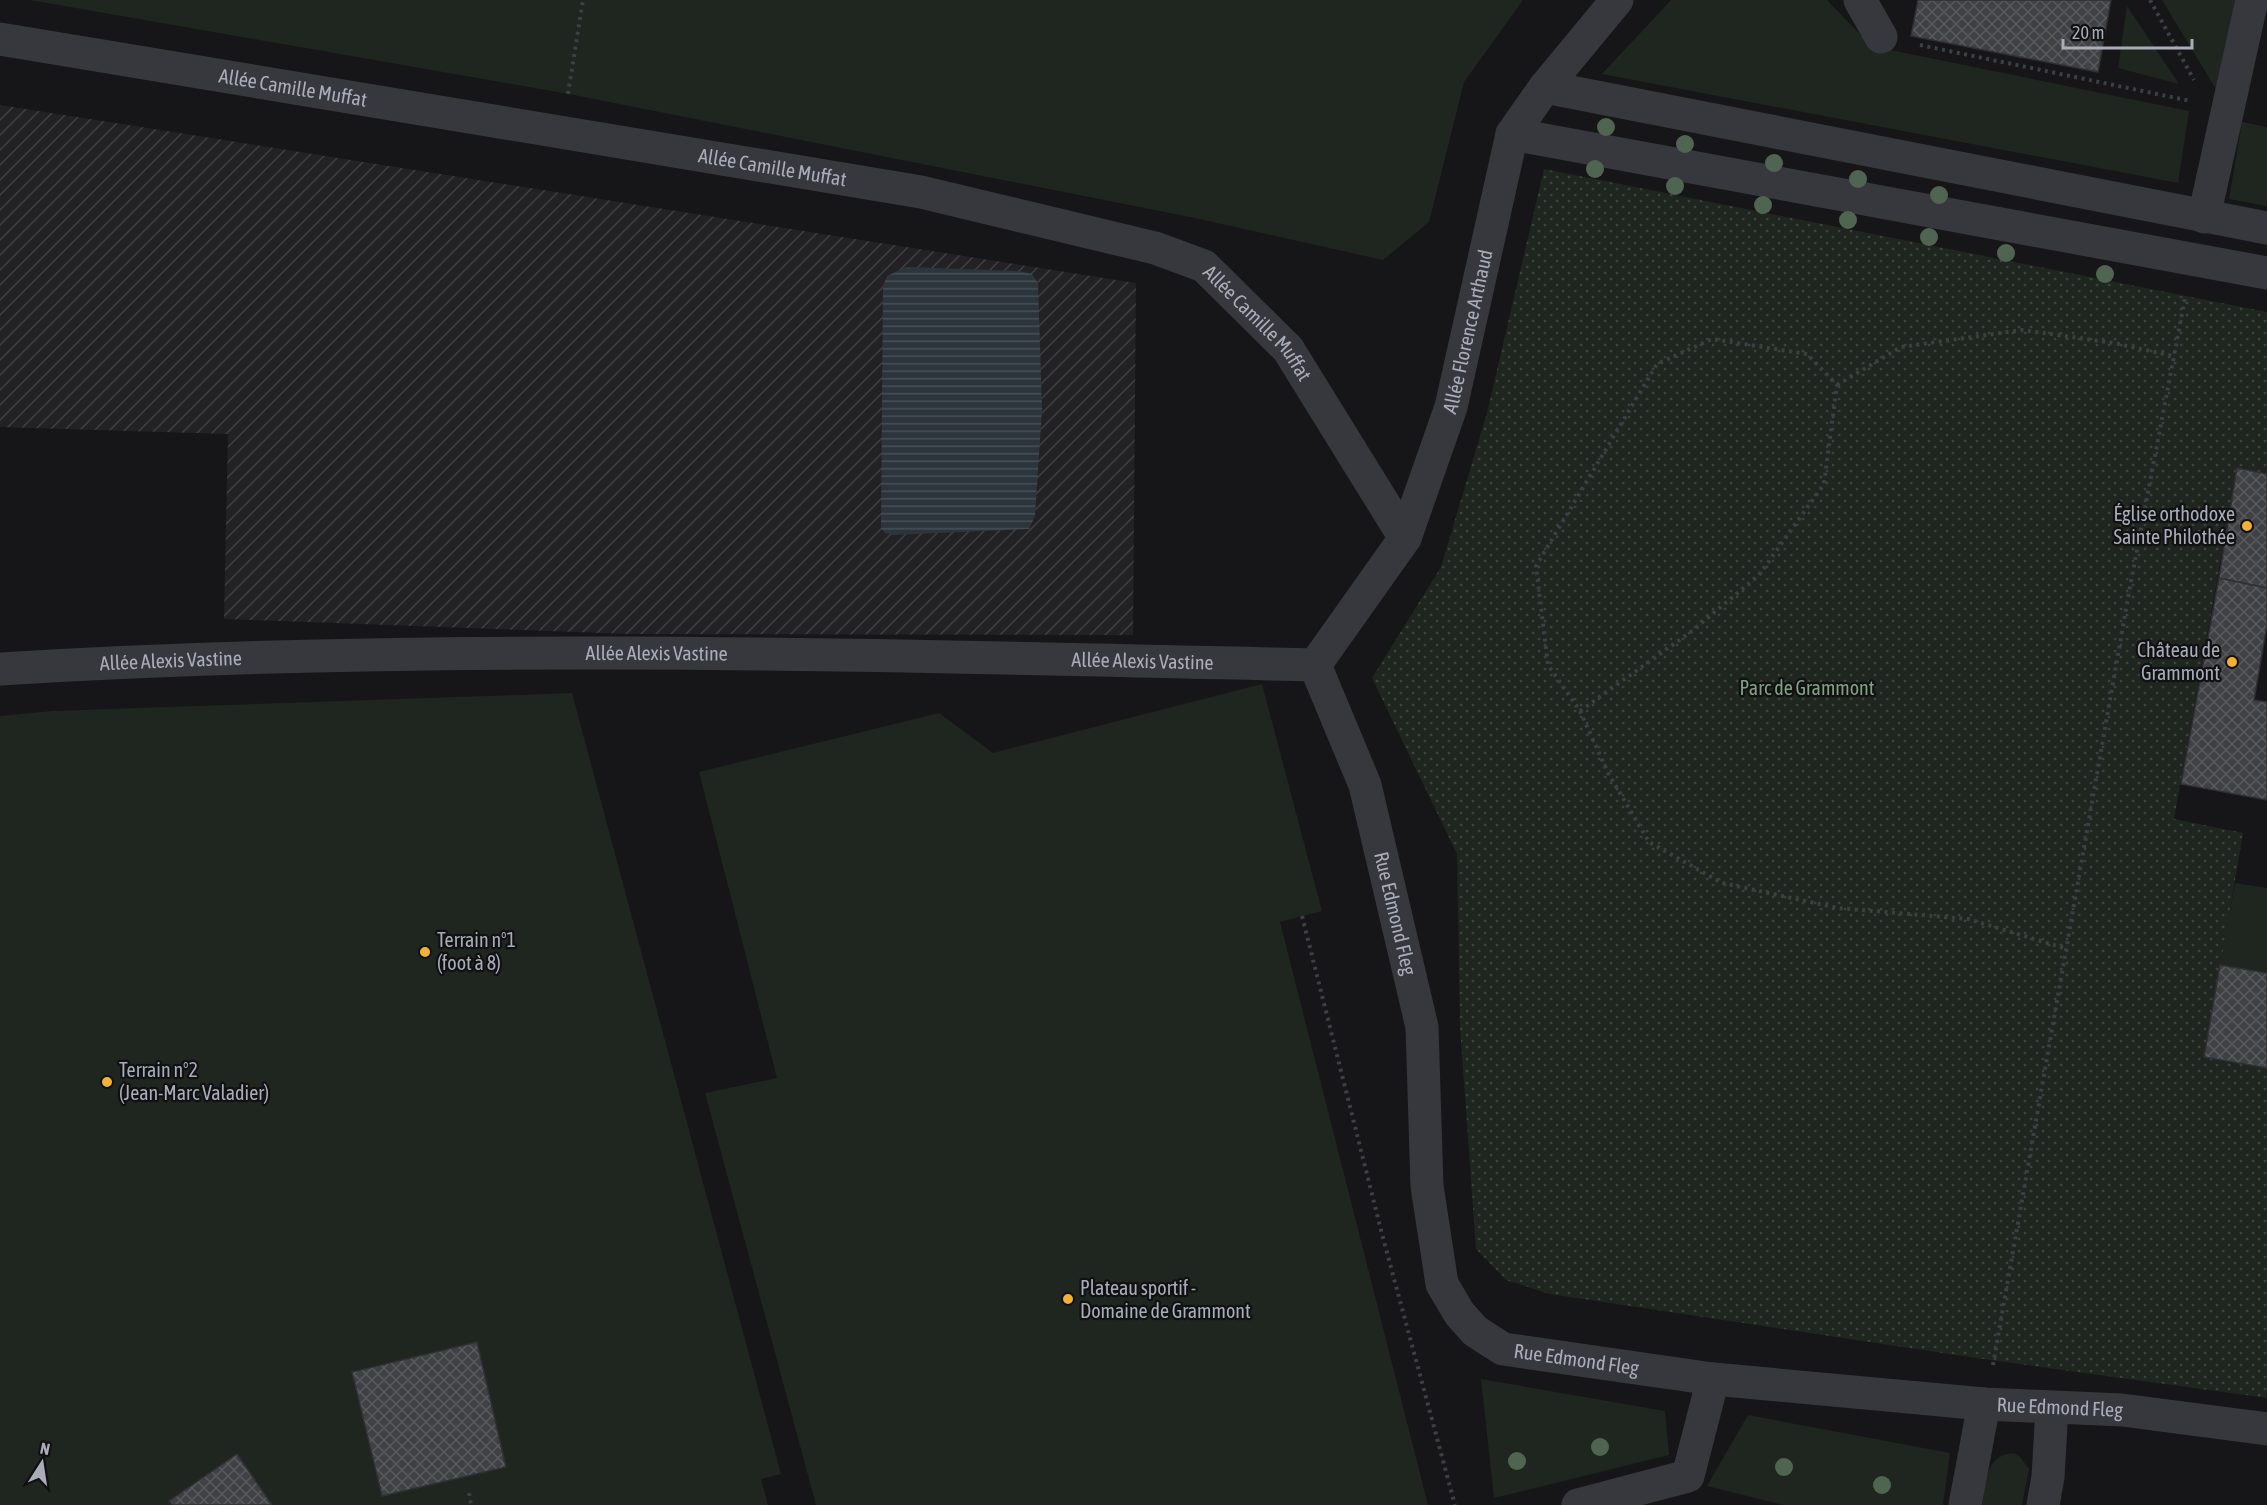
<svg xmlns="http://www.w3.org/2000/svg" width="2267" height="1505" viewBox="0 0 2267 1505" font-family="'Asap Condensed',sans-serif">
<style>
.industrial{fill:url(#industrial-furrows)}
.grass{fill:#1e261f}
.park{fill:url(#park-dots)}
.water{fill:url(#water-rules)}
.building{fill:url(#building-cross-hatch);stroke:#303034;stroke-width:1.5}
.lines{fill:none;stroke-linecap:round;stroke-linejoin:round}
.path{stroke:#3d3f44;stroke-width:4;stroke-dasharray:3 4.5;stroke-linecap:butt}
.minor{stroke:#37383d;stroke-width:33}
.tree{fill:#506452}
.poi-dot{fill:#f2b134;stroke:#111113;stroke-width:2}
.labels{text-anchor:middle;stroke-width:4.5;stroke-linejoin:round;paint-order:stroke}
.street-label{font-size:20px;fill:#a8adb8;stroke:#111113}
.poi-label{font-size:20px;fill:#a8adb8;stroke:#111113;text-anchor:start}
.park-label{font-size:20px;fill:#7fa381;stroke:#111113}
</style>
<defs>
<pattern id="industrial-furrows" width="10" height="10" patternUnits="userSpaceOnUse" patternTransform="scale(1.5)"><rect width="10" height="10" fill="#222225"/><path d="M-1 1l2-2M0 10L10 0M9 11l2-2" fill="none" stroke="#3f3f43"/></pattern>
<pattern id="park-dots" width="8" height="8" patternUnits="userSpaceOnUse" patternTransform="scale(1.5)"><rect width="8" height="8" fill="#1e261f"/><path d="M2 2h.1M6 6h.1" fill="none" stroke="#3c433d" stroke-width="1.8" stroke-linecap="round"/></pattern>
<pattern id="water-rules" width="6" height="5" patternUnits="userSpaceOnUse" patternTransform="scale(1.5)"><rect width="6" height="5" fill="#2c353c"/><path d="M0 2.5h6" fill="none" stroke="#485056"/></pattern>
<pattern id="building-cross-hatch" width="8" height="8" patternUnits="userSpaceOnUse" patternTransform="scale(1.5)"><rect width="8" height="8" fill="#404145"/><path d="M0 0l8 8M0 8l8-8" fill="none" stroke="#595a5e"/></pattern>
</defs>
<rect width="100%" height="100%" fill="#161618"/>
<path class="industrial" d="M0,105L1136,283L1133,635L629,634L224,619L228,434L0,427Z"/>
<g class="grass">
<path d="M30,0H1523L1464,82L1429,222L1383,260L1195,218L569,94Z"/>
<path d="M1671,0H1827L1871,46L2189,111L2178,183L1602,74Z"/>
<path d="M2162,0H2242L2222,99Z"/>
<path d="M2127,6L2179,84L2118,68Z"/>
<path d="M2242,122L2267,127V206L2229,199Z"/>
<path d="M1262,684L1322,911L1280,922L1428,1505H816L705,1093L777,1078L699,772L939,713L993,753Z"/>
<path d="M572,693L781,1474L761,1479L768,1505H0V716L53,711Z"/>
<path d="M2235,883L2267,888V973L2220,965Z"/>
<path d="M1481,1379L1665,1411L1669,1455L1494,1498Z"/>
<path d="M1748,1415L1950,1453L1943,1505H1783L1707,1486Z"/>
<path d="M2014,1453L2020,1457L2029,1469L2022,1505H1982C1986,1482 1985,1455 2014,1453Z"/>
</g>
<path class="park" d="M1544,169L2267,312V474L2237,469L2174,819L2243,833L2205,1057L2267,1068V1398L1976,1358L1550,1294L1506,1280L1476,1249L1460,1027L1457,854L1372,678L1441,567L1487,413Z"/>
<path class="water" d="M906,267L1019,271L1032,274L1038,283L1042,409L1035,516L1029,529L893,535L885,533L881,528L883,286L887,276Z"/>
<g class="building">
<path d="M1918,0H2111L2098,72L1911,36Z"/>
<path d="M2237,468L2267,474V588L2219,578Z"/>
<path d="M2219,578L2267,588V625L2254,700L2267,702V800L2181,784Z"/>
<path d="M2220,965L2267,973V1068L2204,1057Z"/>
<path d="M477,1342L506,1467L382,1496L352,1372Z"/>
<path d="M237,1454L272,1505H172L169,1501Z"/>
</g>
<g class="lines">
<g class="path">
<path d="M2150,0L2194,80"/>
<path d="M1920,45L2191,101"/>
<path d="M568,94L583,0"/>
<path d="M1837,385L1901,347L2022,330L2114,343L2173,356"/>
<path d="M1580,711L1692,631L1759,575L1824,484L1837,385L1807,354L1712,339L1657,364L1536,566L1548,665L1580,711L1608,773L1649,842L1722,883L1838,908L1968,919L2067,949"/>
<path d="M1302,916L1382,1234L1455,1505"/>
<path d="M1993,1365L2129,592L2185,298"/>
<path d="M469,1493L471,1505"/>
</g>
<g class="minor">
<path d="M1860,0L1881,37"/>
<path id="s1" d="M0,39L921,192L1155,248L1204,266L1288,349L1405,538"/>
<path d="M1545,87L2267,228"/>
<path d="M1512,134L2267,273"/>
<path d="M2204,217L2252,0"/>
<path id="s2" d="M1315,665L1365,785L1422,1027L1427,1186L1442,1284L1459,1313L1475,1331L1503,1349L1713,1379L1984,1404L2122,1410L2267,1429"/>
<path id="s3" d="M1315,665L1405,538L1451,407L1512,134L1545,87L1617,0"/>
<path id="s4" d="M0,669C438,642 876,655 1315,665"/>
<path d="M1578,1505L1688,1476L1713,1379"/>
<path d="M1965,1505L1984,1404"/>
<path d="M2043,1505L2048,1477L2052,1408"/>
</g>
</g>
<g class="tree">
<circle cx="1606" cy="127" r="9"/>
<circle cx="1685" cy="144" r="9"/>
<circle cx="1774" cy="163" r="9"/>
<circle cx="1595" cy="169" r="9"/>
<circle cx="1858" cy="179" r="9"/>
<circle cx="1675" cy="186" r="9"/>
<circle cx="1939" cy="195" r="9"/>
<circle cx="1763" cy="205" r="9"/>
<circle cx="1848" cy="220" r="9"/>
<circle cx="1929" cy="237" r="9"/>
<circle cx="2006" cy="253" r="9"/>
<circle cx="2105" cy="274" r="9"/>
<circle cx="1600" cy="1447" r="9"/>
<circle cx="1517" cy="1461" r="9"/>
<circle cx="1784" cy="1467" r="9"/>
<circle cx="1882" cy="1485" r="9"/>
</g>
<g class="poi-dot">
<circle cx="2247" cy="526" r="6"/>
<circle cx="2232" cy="662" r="6"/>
<circle cx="425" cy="952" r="6"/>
<circle cx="107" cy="1082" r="6"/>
<circle cx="1068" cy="1299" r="6"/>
</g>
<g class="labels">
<g class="street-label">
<text dy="7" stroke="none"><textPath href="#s1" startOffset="297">Allée Camille Muffat</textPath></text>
<text dy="7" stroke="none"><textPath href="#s1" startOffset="783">Allée Camille Muffat</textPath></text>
<text dy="7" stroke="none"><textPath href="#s1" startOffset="1305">Allée Camille Muffat</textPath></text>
<text dy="7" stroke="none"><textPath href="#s3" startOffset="372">Allée Florence Arthaud</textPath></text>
<text dy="7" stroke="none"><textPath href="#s4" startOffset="657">Allée Alexis Vastine</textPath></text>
<text dy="7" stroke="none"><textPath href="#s4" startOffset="171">Allée Alexis Vastine</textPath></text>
<text dy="7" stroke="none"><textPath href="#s4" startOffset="1143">Allée Alexis Vastine</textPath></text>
<text dy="7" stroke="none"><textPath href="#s2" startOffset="262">Rue Edmond Fleg</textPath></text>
<text dy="7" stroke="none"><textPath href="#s2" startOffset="802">Rue Edmond Fleg</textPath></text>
<text dy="7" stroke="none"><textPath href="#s2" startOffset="1288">Rue Edmond Fleg</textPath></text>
</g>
<g class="poi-label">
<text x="2235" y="521" text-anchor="end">Église orthodoxe<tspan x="2235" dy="23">Sainte Philothée</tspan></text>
<text x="2220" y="657" text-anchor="end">Château de<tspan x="2220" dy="23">Grammont</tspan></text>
<text x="437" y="947">Terrain n°1<tspan x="437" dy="23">(foot à 8)</tspan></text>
<text x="119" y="1077">Terrain n°2<tspan x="119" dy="23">(Jean-Marc Valadier)</tspan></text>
<text x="1080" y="1295">Plateau sportif -<tspan x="1080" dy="23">Domaine de Grammont</tspan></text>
</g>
<g class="park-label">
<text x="1807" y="695">Parc de Grammont</text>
</g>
</g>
<g transform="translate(42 1463) rotate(12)" stroke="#111113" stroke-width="4.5" paint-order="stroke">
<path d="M0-4.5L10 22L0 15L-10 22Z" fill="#a8adb8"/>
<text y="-9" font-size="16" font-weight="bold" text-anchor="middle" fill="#a8adb8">N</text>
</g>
<path d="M2063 39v9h129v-9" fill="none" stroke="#a8adb8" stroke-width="3"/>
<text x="2072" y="39" font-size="18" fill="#a8adb8" stroke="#111113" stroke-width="4.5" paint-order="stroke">20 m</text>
</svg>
